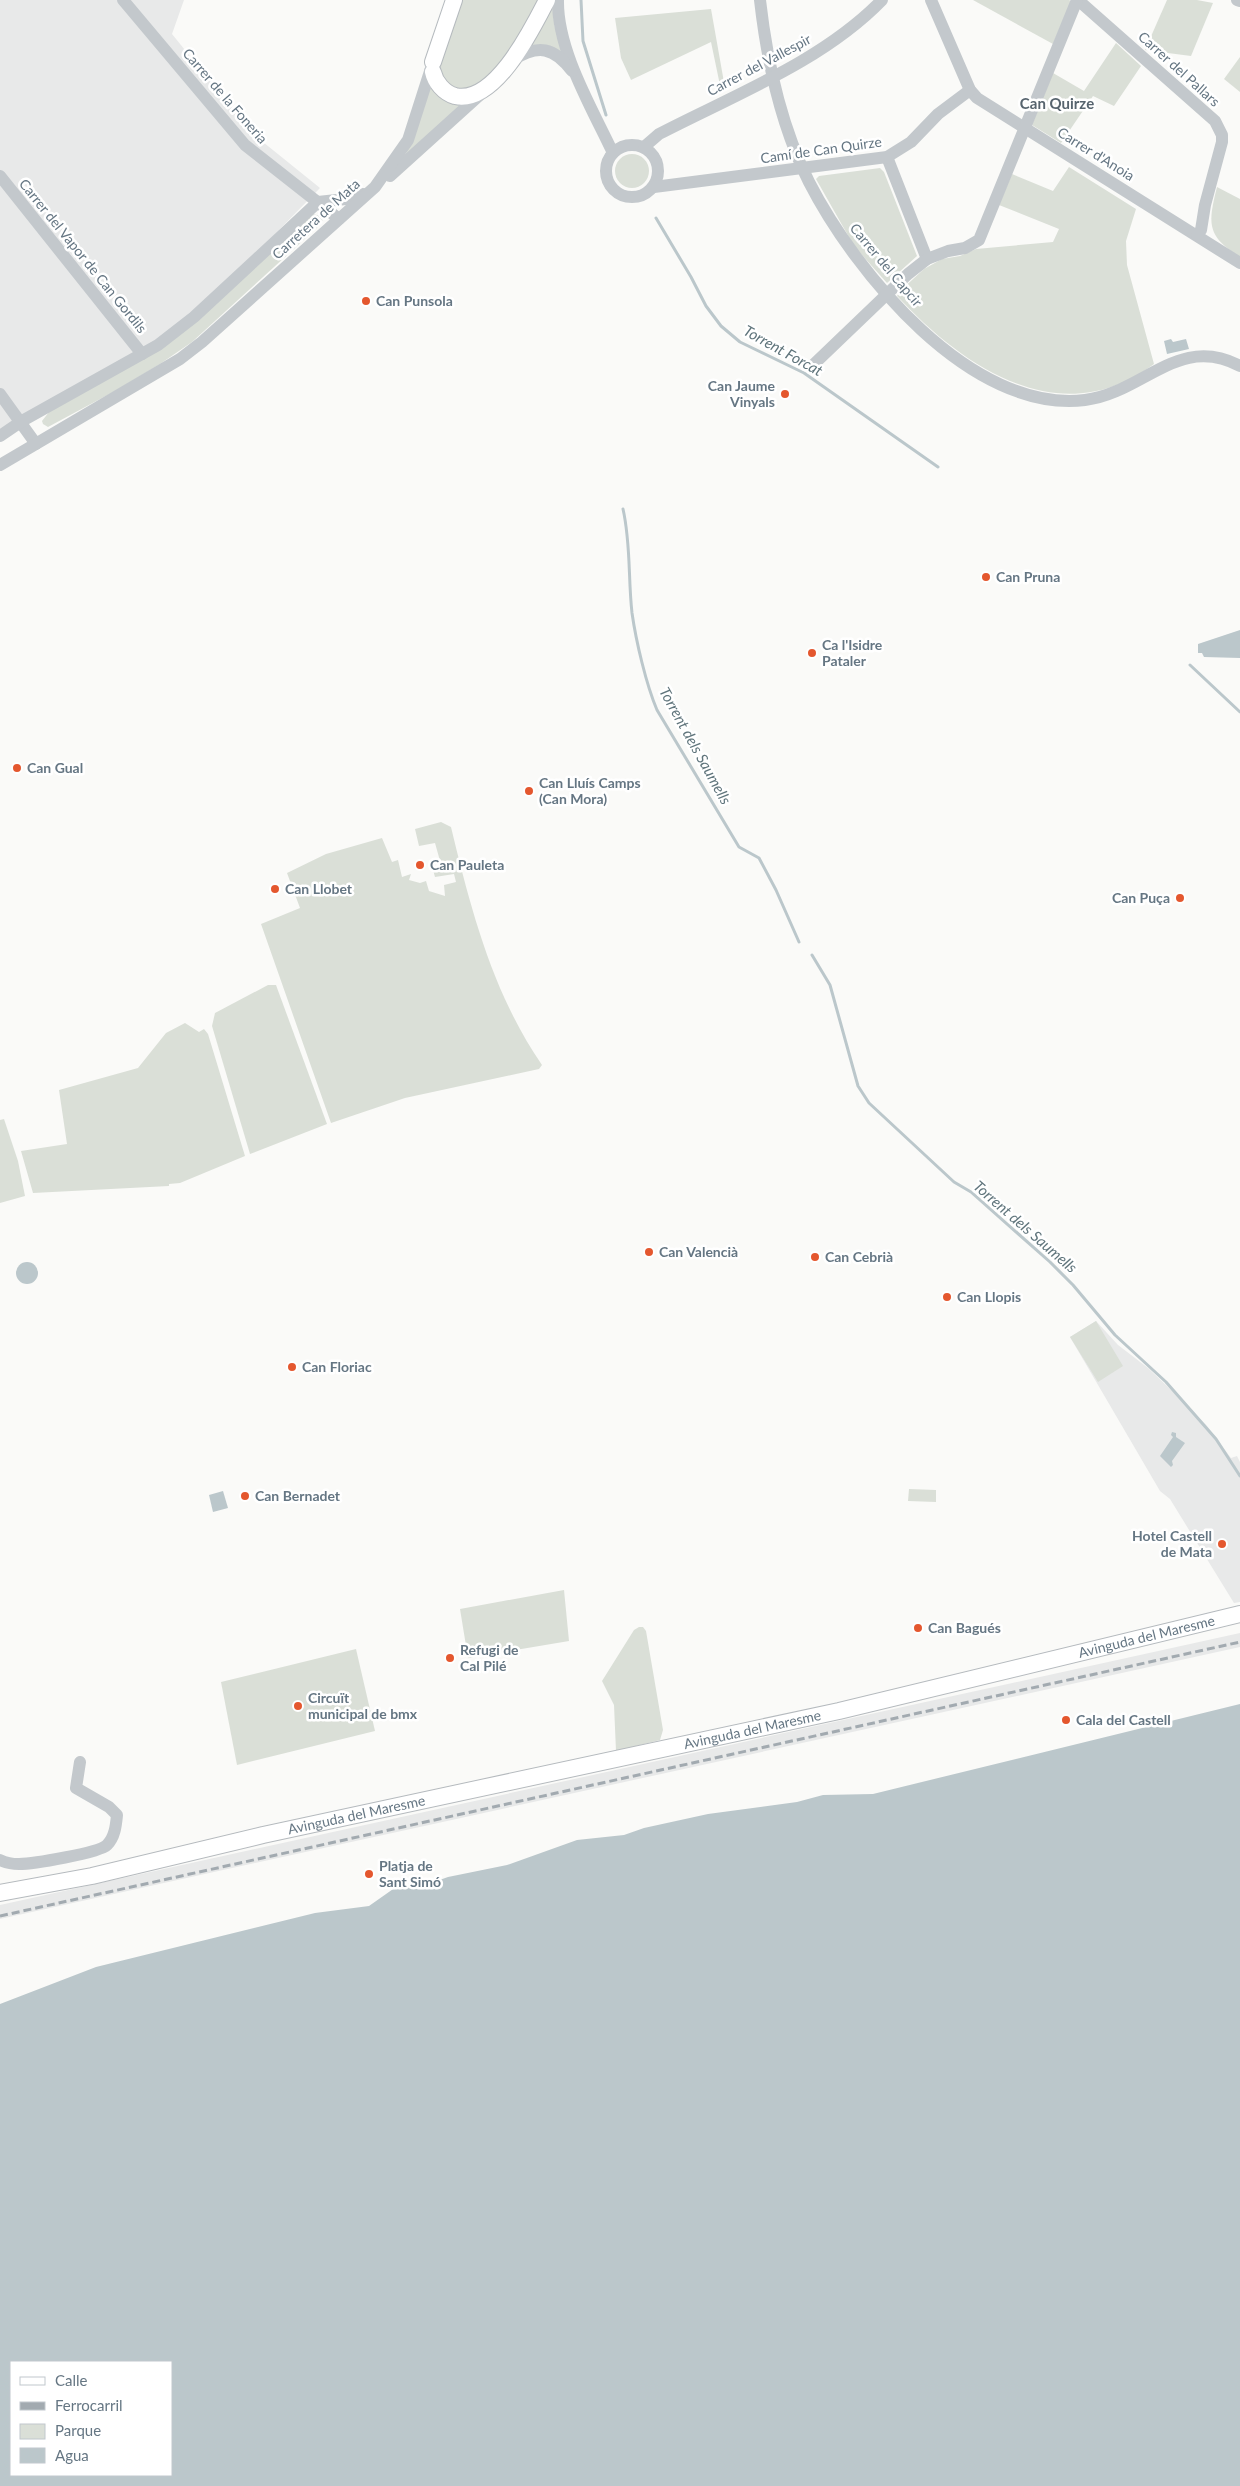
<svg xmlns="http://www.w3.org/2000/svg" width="1240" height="2486" viewBox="0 0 1240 2486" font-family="Lato,sans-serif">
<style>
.built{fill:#e8e9e9}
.green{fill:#dadfd7}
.water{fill:#bbc7cb;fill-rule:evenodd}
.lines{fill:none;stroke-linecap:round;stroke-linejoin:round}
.stream{stroke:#bbc7cb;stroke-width:3}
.major-casing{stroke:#b5babe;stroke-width:18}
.minor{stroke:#c3c8cc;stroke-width:12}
.major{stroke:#fff;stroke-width:16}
.rail{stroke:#a2aab0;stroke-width:3;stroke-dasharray:8 4;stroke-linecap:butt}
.poi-dot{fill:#e4572e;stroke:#fff;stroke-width:2}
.labels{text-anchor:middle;stroke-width:5;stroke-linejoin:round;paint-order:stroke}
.street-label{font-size:14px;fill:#657683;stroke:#fff}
.poi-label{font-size:14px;font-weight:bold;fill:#657683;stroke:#fff;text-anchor:start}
.neighbourhood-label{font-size:15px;font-weight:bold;fill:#57646e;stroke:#fff}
.water-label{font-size:15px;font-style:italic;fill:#60757c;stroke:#fff}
</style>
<rect width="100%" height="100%" fill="#fafaf8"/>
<g class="built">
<path d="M0,0H184L172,34L253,134L320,188L194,317L0,436Z"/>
<path d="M1096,1321L1118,1345L1148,1368L1187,1405L1207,1426L1231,1458L1237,1456L1240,1462V1602L1234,1603L1170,1499L1160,1491L1070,1337Z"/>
<path d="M1240,1633V1647L0,1919V1905Z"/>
</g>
<g class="green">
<path d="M459,0H542L521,38L482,86L455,91L438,72L442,43Z"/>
<path d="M973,0H1069L1071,1L1053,44Z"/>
<path d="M1167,0H1197L1213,3L1191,56L1145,50Z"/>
<path d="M552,5L555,28L566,56L529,47Z"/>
<path d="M711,9L725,88L721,90L711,42L631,80L621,58L615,18Z"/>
<path d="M1116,43L1141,66L1114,106L1093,96L1061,143L1032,125L1053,73L1084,91Z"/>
<path d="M1240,57V92L1224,79Z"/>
<path d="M431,85L462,104L405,156Z"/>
<circle cx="632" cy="171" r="17"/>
<path d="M1069,167L1136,209L1126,241L1127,265L1154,364C1061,434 964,368 897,296L900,291L924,269L942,259L960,256L976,249L1053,242L1059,229L999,205L1012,174L1053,191Z"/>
<path d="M880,168L884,172L917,256L887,283L854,246L816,179L819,176Z"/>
<path d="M1217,187L1240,199V257C1206,236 1208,223 1217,187Z"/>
<path d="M312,214L321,216L323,219L320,225L192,342L160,364L115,391L48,427L43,424L42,421L49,412L155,352Z"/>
<path d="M441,822L451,827C471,910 493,994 542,1065L539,1069L405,1098L331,1123L261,924L300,908L287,873L326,854L382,838L392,862L398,860L402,877L411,874L409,880L420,883L426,881L429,891L445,896L444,885L456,882L454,874L435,877L433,870L442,868L435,843L419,846L415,829Z"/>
<path d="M268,985H276L327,1124L250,1154L212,1026L215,1013Z"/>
<path d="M185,1023L199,1032L204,1029L208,1034L245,1156L180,1183L169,1184V1186L33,1193L21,1151L67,1144L59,1090L138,1068L166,1033Z"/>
<path d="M4,1119L18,1161L25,1196L0,1203V1120Z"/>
<path d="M1096,1321L1123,1366L1098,1382L1070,1337Z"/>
<path d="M909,1489L936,1490V1502L908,1501Z"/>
<path d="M564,1590L569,1641L468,1658L460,1609Z"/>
<path d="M639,1627H643L646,1631L663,1730L660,1740L616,1751L614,1705L602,1681L634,1630Z"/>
<path d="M356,1649L375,1731L237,1765L221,1682Z"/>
</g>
<g class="water">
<path d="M1171,339L1173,342L1186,339L1189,349L1167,354L1164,341Z"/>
<path d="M1240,630V658L1204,657L1202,653H1198V644Z"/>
<circle cx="27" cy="1273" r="11"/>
<path d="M1172,1432L1176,1433V1437L1185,1443L1172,1461L1173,1465L1171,1467L1160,1456L1173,1437L1171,1435Z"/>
<path d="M223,1491L228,1508L213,1512L209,1495Z"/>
<path d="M1240,1704V2486H0V2004L96,1967L315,1913L369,1906L396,1887H420L448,1877L507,1865L577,1840L624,1835L644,1828L708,1814L797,1802L823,1795L873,1794ZM171,2362V2475H11V2362Z"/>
</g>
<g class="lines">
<g class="stream">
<path d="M581,0L583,41L606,115"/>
<path d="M656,218L691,277L706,306L721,326L740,342L804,373L938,467"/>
<path d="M623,509C631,544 628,578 632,613C636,641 646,684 657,710L739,847L759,858L776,890L799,942"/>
<path d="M1190,665L1240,712"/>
<path d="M812,955L830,985L858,1086L869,1103L954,1182L971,1192L1050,1262L1073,1285L1115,1335L1166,1382L1216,1439L1240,1476"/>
</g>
<g class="major-casing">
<g id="major">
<path d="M433,62L454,0"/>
<path d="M433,72C435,82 444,93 455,96C495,105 532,29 547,0"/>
<path id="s1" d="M0,1893L92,1876L263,1835L839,1711L1240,1614"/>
</g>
</g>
<g class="minor">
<path d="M123,0L245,145L339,219"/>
<path d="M558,0C557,50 592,108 613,153"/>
<path d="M760,0C767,62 781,126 809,182C855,272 971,414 1085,400C1143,393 1179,333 1240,366"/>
<path d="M931,0L970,90L977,98L1240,263"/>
<path d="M1078,0L1215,121L1222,135V142L1205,205L1201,230L1197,235"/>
<path d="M1237,0L1240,1"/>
<path d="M513,60C538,44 554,47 572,71"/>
<circle cx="632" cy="171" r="26"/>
<path d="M644,147L659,134C734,95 823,61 882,0"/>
<path d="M887,157L927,259"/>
<path d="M0,176L142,354"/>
<path d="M390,176L483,92"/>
<path d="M654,187L887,157L911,142L938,114L970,90"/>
<path d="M812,366L908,274L927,259L948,251L965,248L979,240L1077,0"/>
<path d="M0,394L36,444"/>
<path d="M0,436L22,421L158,345L194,317L318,202L355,198L363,194"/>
<path d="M0,465L180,359L202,342L375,187L408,140L432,65"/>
<path d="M0,1860C6,1863 12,1864 19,1864C32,1864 99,1853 107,1845C115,1837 116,1825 117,1815L109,1807L76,1788L80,1762"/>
</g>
<use href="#major" class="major"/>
<path class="rail" d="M0,1916L1240,1642"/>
</g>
<g class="poi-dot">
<circle cx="366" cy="301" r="5"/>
<circle cx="785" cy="394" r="5"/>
<circle cx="986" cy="577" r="5"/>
<circle cx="812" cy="653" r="5"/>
<circle cx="17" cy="768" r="5"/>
<circle cx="529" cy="791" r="5"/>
<circle cx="420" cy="865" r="5"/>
<circle cx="275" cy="889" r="5"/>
<circle cx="1180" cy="898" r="5"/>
<circle cx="649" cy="1252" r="5"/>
<circle cx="815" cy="1257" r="5"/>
<circle cx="947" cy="1297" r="5"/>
<circle cx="292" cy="1367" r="5"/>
<circle cx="245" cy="1496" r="5"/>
<circle cx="1222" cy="1544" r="5"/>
<circle cx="918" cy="1628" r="5"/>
<circle cx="450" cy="1658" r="5"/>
<circle cx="298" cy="1706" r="5"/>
<circle cx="1066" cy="1720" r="5"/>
<circle cx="369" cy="1874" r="5"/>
</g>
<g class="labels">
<g class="street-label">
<text transform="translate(759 65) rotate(-28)" y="5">Carrer del Vallespir</text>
<text transform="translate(1179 69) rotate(42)" y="5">Carrer del Pallars</text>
<text transform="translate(225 96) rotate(49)" y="5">Carrer de la Foneria</text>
<text transform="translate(821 150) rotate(-8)" y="5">Camí de Can Quirze</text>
<text transform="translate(1096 154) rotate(32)" y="5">Carrer d'Anoia</text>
<text transform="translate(316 219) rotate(-42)" y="5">Carretera de Mata</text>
<text transform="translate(83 256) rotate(51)" y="5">Carrer del Vapor de Can Gordils</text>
<text transform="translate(886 265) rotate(50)" y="5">Carrer del Capcir</text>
<text dy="5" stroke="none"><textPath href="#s1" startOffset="1175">Avinguda del Maresme</textPath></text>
<text dy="5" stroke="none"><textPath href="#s1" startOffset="770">Avinguda del Maresme</textPath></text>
<text dy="5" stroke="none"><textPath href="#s1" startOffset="365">Avinguda del Maresme</textPath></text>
</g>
<g class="poi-label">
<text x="376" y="306">Can Punsola</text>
<text x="775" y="391" text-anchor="end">Can Jaume<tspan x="775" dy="16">Vinyals</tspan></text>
<text x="996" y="582">Can Pruna</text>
<text x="822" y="650">Ca l'Isidre<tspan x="822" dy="16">Pataler</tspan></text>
<text x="27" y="773">Can Gual</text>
<text x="539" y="788">Can Lluís Camps<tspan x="539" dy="16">(Can Mora)</tspan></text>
<text x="430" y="870">Can Pauleta</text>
<text x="285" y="894">Can Llobet</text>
<text x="1170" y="903" text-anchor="end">Can Puça</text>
<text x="659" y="1257">Can Valencià</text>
<text x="825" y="1262">Can Cebrià</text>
<text x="957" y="1302">Can Llopis</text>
<text x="302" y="1372">Can Floriac</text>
<text x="255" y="1501">Can Bernadet</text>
<text x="1212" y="1541" text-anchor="end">Hotel Castell<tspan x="1212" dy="16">de Mata</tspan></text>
<text x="928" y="1633">Can Bagués</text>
<text x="460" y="1655">Refugi de<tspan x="460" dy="16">Cal Pilé</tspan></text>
<text x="308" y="1703">Circuït<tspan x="308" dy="16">municipal de bmx</tspan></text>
<text x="1076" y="1725">Cala del Castell</text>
<text x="379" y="1871">Platja de<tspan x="379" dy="16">Sant Simó</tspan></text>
</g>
<g class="neighbourhood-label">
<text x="1057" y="109">Can Quirze</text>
</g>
<g class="water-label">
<text transform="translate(783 351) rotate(29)" y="5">Torrent Forcat</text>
<text transform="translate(695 746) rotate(61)" y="5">Torrent dels Saumells</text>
<text transform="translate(1025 1227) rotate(41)" y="5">Torrent dels Saumells</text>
</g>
</g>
<rect x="10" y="2361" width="162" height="115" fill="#ffffff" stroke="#c1c8cd"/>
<rect x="20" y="2377" width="25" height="8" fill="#ffffff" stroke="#c1c8cd"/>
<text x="55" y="2386" font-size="15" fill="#657683">Calle</text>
<rect x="20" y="2402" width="25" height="8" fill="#a2aab0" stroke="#c1c8cd"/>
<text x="55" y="2411" font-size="15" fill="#657683">Ferrocarril</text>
<rect x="20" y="2424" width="25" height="15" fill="#dadfd7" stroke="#c1c8cd"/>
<text x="55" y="2436" font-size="15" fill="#657683">Parque</text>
<rect x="20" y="2448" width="25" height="15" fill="#bbc7cb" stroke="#c1c8cd"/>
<text x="55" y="2461" font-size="15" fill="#657683">Agua</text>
</svg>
